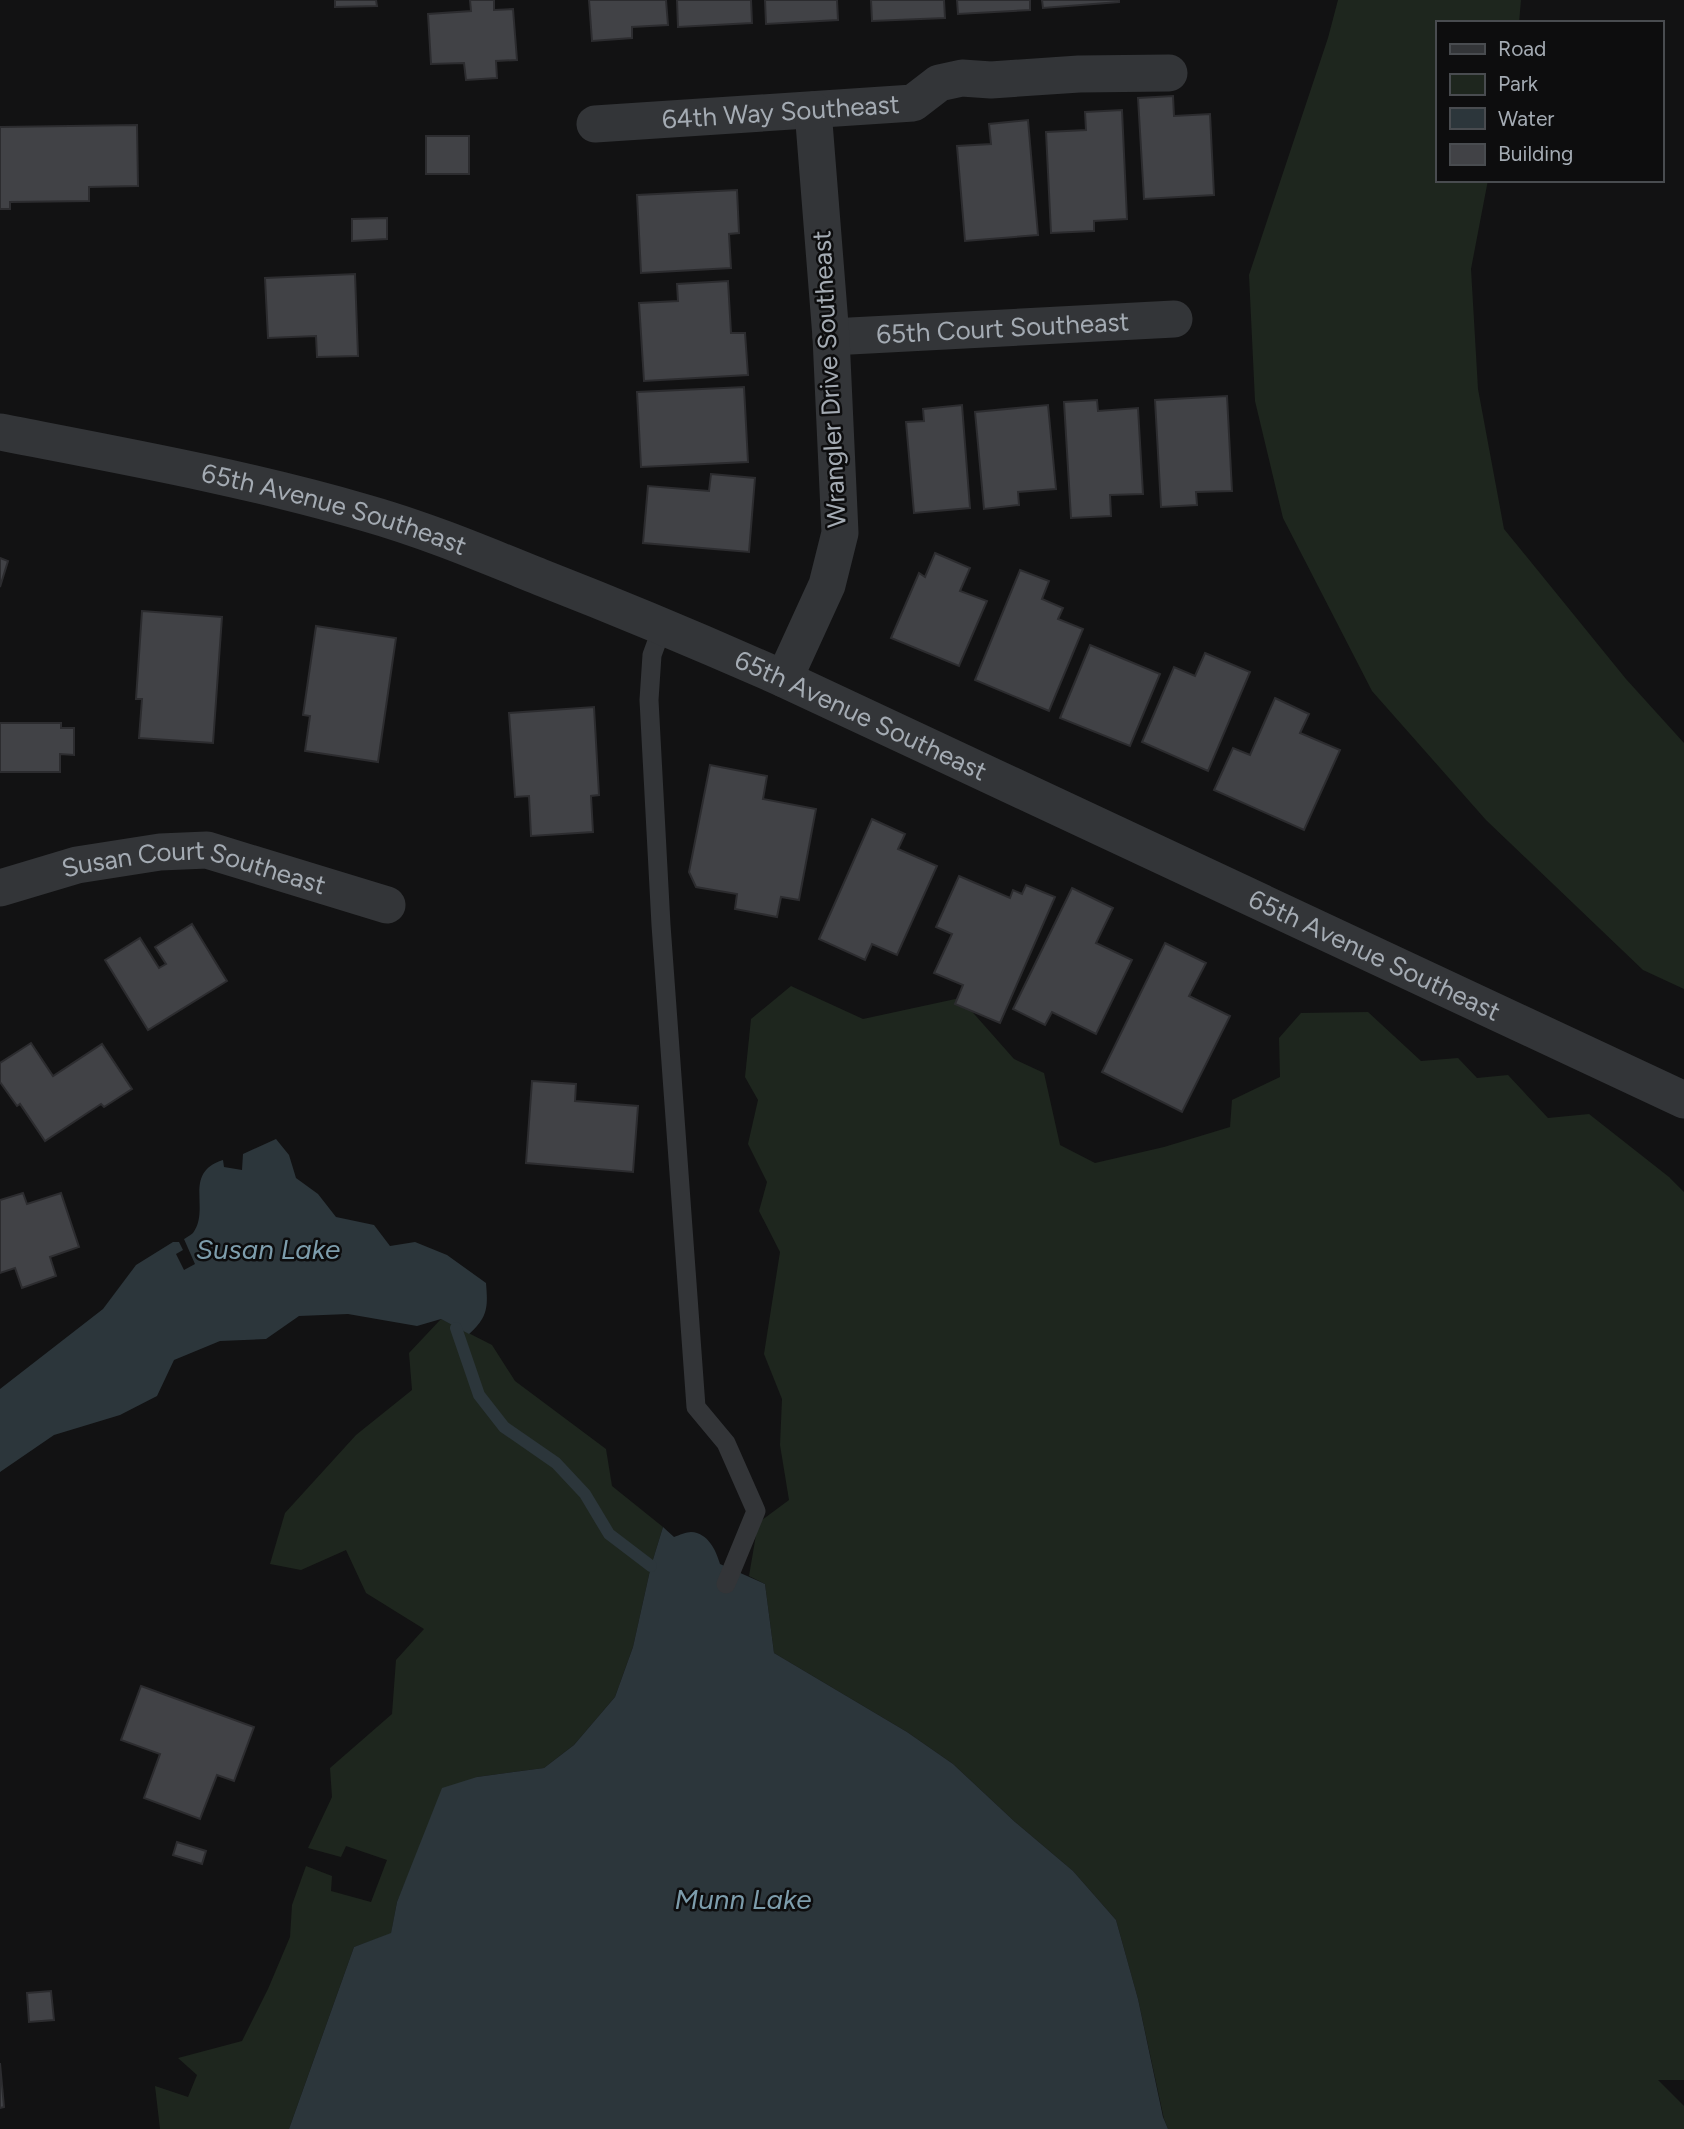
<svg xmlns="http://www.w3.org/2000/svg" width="1684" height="2129" viewBox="0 0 1684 2129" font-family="Figtree,sans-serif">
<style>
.green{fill:#1e261e}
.water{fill:#2c363b}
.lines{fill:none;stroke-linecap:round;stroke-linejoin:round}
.stream{stroke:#2c363b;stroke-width:12}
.building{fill:#414246;stroke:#2c2c2f;stroke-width:2}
.lane{stroke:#333538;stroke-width:19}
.street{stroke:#333538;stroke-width:37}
.labels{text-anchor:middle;stroke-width:5;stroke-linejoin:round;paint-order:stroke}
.street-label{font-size:26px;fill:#a4abb3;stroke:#0d0d0e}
.water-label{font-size:28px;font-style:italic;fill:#7d9dac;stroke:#0d0d0e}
</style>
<rect width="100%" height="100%" fill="#121213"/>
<g class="green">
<path d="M1338,0H1521L1519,23H1437V180H1488L1471,269L1478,389L1504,529L1626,679L1684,743V989L1643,970L1486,820L1372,691L1283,518L1255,401L1249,275L1328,38Z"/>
<path d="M791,986L863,1019L960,998L1014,1059L1044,1073L1060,1145L1095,1163L1164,1147L1230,1127L1232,1100L1280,1077L1279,1038L1301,1013L1368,1012L1421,1061L1458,1058L1477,1078L1508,1075L1548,1118L1589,1114L1669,1177L1684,1192V2080H1658L1684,2106V2129H1168L1164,2119L1138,1999L1116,1920L1073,1871L1015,1822L953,1764L907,1732L774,1653L765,1584L749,1576L758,1523L789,1500L780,1445L782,1399L764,1354L780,1252L759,1211L767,1182L748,1144L758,1100L745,1077L751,1019Z"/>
<path d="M441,1319L492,1345L515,1381L606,1449L612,1486L663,1527L651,1566L633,1647L615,1697L574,1745L544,1768L477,1777L412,1866L397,1902L391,1934L354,1947L289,2129H160L155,2086L188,2097L197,2075L178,2058L242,2041L268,1989L290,1937L292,1905L306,1866L332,1876L331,1891L371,1902L387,1860L346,1846L341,1857L308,1848L332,1797L330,1768L392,1714L396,1660L424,1629L366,1593L346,1550L301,1570L270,1564L285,1513L356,1435L412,1390L409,1353Z"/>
</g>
<g class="water">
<path d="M276,1139L289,1155L296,1178L318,1194L336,1217L374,1225L390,1246L415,1242L447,1255L486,1283C488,1307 488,1317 469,1334L441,1319L417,1326L348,1314L299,1316L266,1339L220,1341L174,1360L157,1396L120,1415L54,1435L0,1472V1389L103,1309L136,1265L173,1242H179L183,1250L176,1254L184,1270L195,1264L184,1239C185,1239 193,1233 193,1233C211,1208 182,1173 223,1160L224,1167L242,1170L243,1154Z"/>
<path d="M663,1527L674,1537C679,1535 687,1532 691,1532C708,1533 716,1550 720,1564L765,1584L774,1653L907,1732L953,1764L1015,1822L1073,1871L1116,1920L1138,1999L1163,2117L1168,2129H289L354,1947L391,1933L397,1902L442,1788L477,1777L544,1768L574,1745L615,1697L633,1647L651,1566Z"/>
</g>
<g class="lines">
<path class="stream" d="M456,1328L479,1395L504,1427L556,1463L585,1494L609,1534L651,1566"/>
</g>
<g class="building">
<path d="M335,0H376L377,6L335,7Z"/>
<path d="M470,0H494V10L513,9L517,60L496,61L497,78L466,80L464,63L431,64L428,14L471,11Z"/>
<path d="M589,0H666L668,25L632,27V38L592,41Z"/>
<path d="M677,0H751L752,23L678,27Z"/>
<path d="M765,0H837L838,20L766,24Z"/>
<path d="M871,0H944L945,18L872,21Z"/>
<path d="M957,0H1030V10L958,14Z"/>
<path d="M1042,0H1119V2L1043,8Z"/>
<path d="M1173,96L1174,116L1210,114L1214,195L1144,199L1138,98Z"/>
<path d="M1122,110L1127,219L1094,221V231L1051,233L1046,132L1086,130L1085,112Z"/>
<path d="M1028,120L1038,235L965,241L957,146L991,144L989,124Z"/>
<path d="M137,125L138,186L89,187V201L10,202V209H0V127Z"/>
<rect x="426" y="136" width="43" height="38"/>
<path d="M737,190L739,233L729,234L731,268L641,273L637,195Z"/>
<path d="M387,218V239L352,241V219Z"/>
<path d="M355,274L358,356L317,357L316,336L268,338L265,278Z"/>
<path d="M728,281L731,333H745L748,375L644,381L639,303L678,301L677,284Z"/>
<path d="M744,387L748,462L641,467L637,392Z"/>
<path d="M1227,396L1232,491L1196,492L1197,505L1161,507L1155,400Z"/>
<path d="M1097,400L1098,411L1138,408L1143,494L1110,495L1111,516L1071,518L1064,402Z"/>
<path d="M962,405L970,508L914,513L906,422L924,421L923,409Z"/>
<path d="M1048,405L1056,489L1018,492L1019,505L984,509L975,412Z"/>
<path d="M711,474L755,478L749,552L643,543L648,486L709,491Z"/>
<path d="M935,553L970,568L960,591L987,601L959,666L891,638L919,573L925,577Z"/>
<path d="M0,558L8,561L0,587Z"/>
<path d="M1020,570L1049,581L1042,599L1063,608L1058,619L1083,629L1049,711L975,680Z"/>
<path d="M142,611L222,617L213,743L139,738L142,699H136Z"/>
<path d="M316,626L396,638L378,762L305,751L310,716L303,715Z"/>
<path d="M1090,645L1160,674L1130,746L1060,718Z"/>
<path d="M1205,653L1250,672L1208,771L1142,742L1174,667L1195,676Z"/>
<path d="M1275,698L1309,714L1300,733L1340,750L1304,830L1214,790L1233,748L1250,755Z"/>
<path d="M594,707L599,795L591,796L593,832L531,836L529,796L515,797L509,713Z"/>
<path d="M0,723H61V728H74V755L60,754V772H0Z"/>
<path d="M710,765L767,776L763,799L816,809L799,900L781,897L777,917L735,909L737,894L696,887L689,872Z"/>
<path d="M872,819L905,834L898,849L937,866L897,955L872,944L865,960L819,939Z"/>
<path d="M959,876L1010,898L1013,890L1022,894L1026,885L1055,897L1000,1023L955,1004L963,985L934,973L952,934L936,927Z"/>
<path d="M1072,888L1113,908L1096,943L1132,960L1096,1034L1052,1012L1045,1025L1013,1009Z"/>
<path d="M192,924L227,981L148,1030L105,960L140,938L159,968L166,964L155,947Z"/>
<path d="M1165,943L1206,963L1189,996L1230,1016L1182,1112L1102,1072Z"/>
<path d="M31,1043L53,1076L102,1044L132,1089L104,1107L101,1104L45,1141L20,1104L17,1106L0,1082V1063Z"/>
<path d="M532,1081L576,1084L575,1101L638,1106L633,1172L526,1163Z"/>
<path d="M23,1193L27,1204L61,1193L79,1247L50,1257L56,1276L22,1288L15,1268L0,1273V1200Z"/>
<path d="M141,1686L254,1727L234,1781L217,1775L200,1819L144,1798L160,1754L121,1740Z"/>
<path d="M177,1842L206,1851L202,1864L173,1855Z"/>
<path d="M51,1991L54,2020L29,2022L27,1993Z"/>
<path d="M0,2063L4,2107L0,2108Z"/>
</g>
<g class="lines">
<path class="lane" d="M663,625L652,655L649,700L661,925L696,1407L726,1443L756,1511L726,1584"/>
<g class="street">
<path id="s1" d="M595,124L913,103L939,83L962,78L991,80L1079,74L1169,73"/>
<path id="s2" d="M831,337L1174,319"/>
<path id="s3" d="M0,432C123,456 246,478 366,513C426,530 483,554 540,577C622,609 703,643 784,679L1684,1100"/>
<path d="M784,679L827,585L840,533L831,337L813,110"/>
<path id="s4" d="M0,888L77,865L160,852L207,850L387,905"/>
</g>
</g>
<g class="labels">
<g class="street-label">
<text dy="9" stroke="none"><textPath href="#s1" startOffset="186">64th Way Southeast</textPath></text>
<text dy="9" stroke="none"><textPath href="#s2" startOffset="172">65th Court Southeast</textPath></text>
<text transform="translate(829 379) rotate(-93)" y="9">Wrangler Drive Southeast</text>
<text dy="9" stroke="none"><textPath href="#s3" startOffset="343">65th Avenue Southeast</textPath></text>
<text dy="9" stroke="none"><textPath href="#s3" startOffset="910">65th Avenue Southeast</textPath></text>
<text dy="9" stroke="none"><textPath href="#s4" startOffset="200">Susan Court Southeast</textPath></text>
<text dy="9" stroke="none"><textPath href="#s3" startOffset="1477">65th Avenue Southeast</textPath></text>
</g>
<g class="water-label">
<text x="268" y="1259">Susan Lake</text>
<text x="743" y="1909">Munn Lake</text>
</g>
</g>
<rect x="1436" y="21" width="228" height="161" fill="#0d0d0e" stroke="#494c50" stroke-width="2"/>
<rect x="1450" y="44" width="35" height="10" fill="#333538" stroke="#494c50" stroke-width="2"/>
<text x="1498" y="56" font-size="21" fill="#a4abb3">Road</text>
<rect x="1450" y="74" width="35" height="21" fill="#1e261e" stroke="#494c50" stroke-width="2"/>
<text x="1498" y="91" font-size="21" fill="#a4abb3">Park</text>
<rect x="1450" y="108" width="35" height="21" fill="#2c363b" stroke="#494c50" stroke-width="2"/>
<text x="1498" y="126" font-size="21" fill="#a4abb3">Water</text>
<rect x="1450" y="144" width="35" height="21" fill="#414246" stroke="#494c50" stroke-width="2"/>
<text x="1498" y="161" font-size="21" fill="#a4abb3">Building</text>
</svg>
